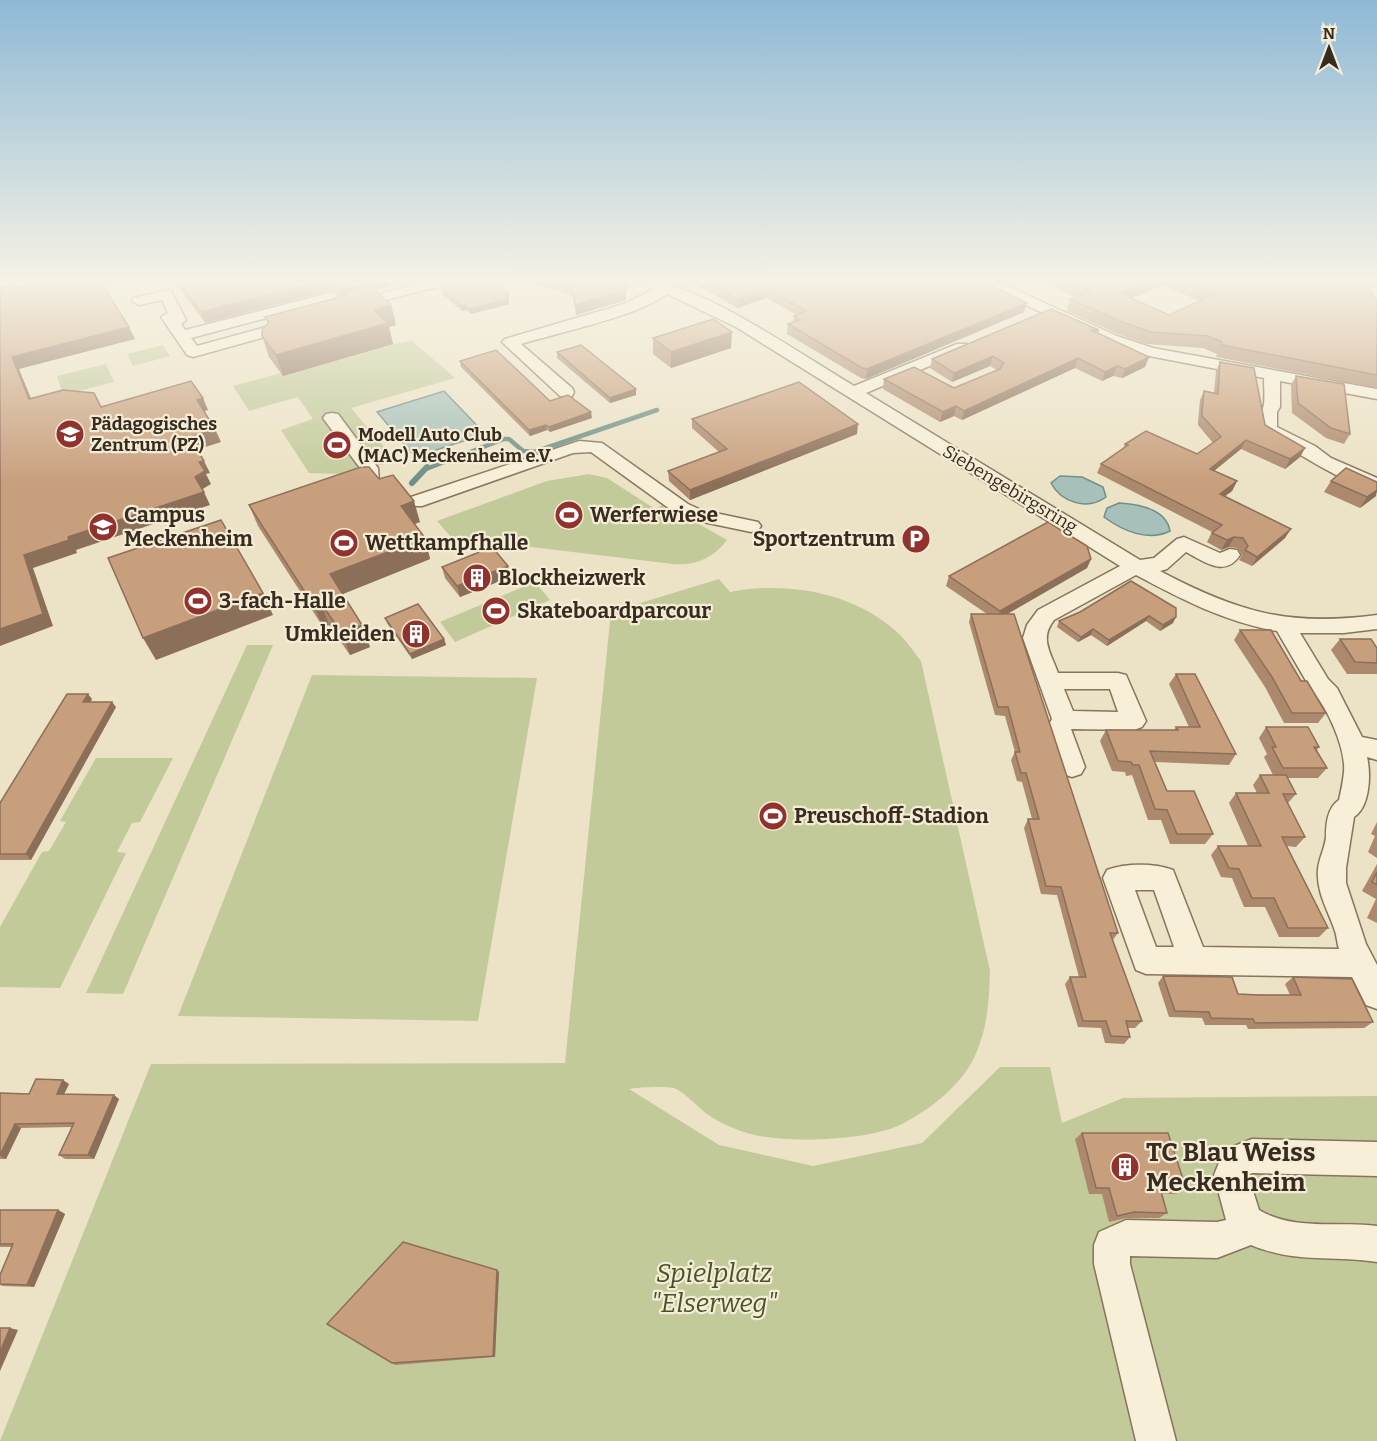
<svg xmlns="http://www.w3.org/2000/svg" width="1377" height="1441" viewBox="0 0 1377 1441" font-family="Bitter,serif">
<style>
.green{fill:#c2ca9a}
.water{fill:#a7c0b9;stroke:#6e8e87;stroke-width:1.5}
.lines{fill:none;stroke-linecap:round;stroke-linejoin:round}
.stream-far1{stroke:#6e8e87;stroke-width:4.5}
.stream{stroke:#6e8e87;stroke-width:6}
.minor-casing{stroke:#86745c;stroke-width:3}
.minor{fill:#f7efd8;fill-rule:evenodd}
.wall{fill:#ac896c;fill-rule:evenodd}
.shaded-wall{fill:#8c6f58}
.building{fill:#c89f7d;stroke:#8c6f58;stroke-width:1.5}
.labels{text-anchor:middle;stroke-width:4.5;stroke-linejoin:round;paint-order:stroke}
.far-poi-label{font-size:18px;font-weight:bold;fill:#372c1f;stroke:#f4ecd5;text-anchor:start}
.far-street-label{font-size:18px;fill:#372c1f;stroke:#f4ecd5}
.poi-label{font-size:21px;font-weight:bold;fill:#372c1f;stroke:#f4ecd5;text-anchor:start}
.near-poi-label{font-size:26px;font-weight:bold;fill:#372c1f;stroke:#f4ecd5;text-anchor:start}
.near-park-label{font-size:26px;font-style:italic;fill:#465227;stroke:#f4ecd5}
</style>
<rect width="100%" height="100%" fill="#ece2c5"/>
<g class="green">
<path d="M412,341L455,378L351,408L396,461L347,474L309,473L281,430L313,419L298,397L249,411L233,386L281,373L284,376L393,344Z"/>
<path d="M163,345L170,356L133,366L127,354Z"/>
<path d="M106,364L114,382L63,395L57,376Z"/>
<path d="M589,474L607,478L655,509L664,504L727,540C713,558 696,566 673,564L455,538L451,537L437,521L547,481Z"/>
<path d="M719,579L730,592C786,581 853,592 897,632C906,640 913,651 921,661L990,971C989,999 988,1025 977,1051C965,1083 930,1110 900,1125C865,1141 784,1144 747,1133C735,1129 720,1123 710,1116C699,1109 685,1092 674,1088C666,1086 636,1087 629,1089L719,1145L813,1166L922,1143L1000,1067H1050L1062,1123L1123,1098L1377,1096V1441H0L151,1064L565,1063L611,612Z"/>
<path d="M535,582L550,600L455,642L440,622Z"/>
<path d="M247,645H273L123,994L86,993Z"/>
<path d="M312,675L537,678L478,1021L178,1016Z"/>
<path d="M96,758H173L140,822L132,823L117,852L126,853L60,988L0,987V927L42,852L49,851L66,822L60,821Z"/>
</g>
<g class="water">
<path d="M444,391L485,434L415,457L377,412Z"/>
<path d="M1060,476L1082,477L1103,487L1106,497C1087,511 1061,502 1051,483Z"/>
<path d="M1119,503C1137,504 1166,508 1170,531C1148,542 1123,531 1104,517L1107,508Z"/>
</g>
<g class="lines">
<path class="stream-far1" d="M426,469L504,439H509L523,451L534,452L657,410"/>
<path class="stream" d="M412,483L427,467"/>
<g class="minor-casing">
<g id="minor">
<path d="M0,281H20L18,284L0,288Z"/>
<path d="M428,281H451L449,284L350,309L349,314L328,319L321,315L323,312L334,309L327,302L191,338L197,346L292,320L300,325L297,328L193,357L187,355L161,317L168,313L162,300L139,305L132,301L134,298L166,290L171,291L186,320L181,324L185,330L330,293L335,294L345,304Z"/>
<path d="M638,281C645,281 654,280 661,282C724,300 797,352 854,386L957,344H967L970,347L967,350L866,393L1140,560L1154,558L1177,539L1184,537L1220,553L1230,549L1237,550L1240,555C1225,578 1205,562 1186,552L1167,569L1160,571C1238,612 1288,627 1377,615V629L1344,633H1300L1328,679L1337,688L1362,737L1377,740V760L1367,757C1371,774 1370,807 1354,817L1346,868V883L1366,944L1377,965V1009L1366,1005L1352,977L1146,974L1136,970L1103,878L1107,870C1126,863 1154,863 1173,870L1203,947L1339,949C1337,943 1337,937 1335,931C1328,910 1316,892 1318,869C1319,858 1325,848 1326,837C1326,825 1327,808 1339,800C1341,791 1343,782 1344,772C1346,749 1328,708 1312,691L1277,631C1225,622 1181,599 1136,575L1054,620C1039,639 1051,653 1058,673H1118L1126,675L1146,721L1142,727L1134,730L1071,729L1085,767L1081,774L1072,777L1063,774L1047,728L1052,719L1023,638L1027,625L1038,610L1120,566L736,327L667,294C636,317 560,332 521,344L572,388L574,392L572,396H560L502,342L505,339L624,304L654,289ZM1064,689H1110L1118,712L1073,711ZM1135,890H1154L1174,947H1156Z"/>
<path d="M977,281H996L1117,336L1153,348L1377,389V399L1280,381V407L1277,412V427L1315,446L1331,458L1377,478V491C1337,481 1299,452 1262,433C1256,422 1262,414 1264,404C1265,396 1264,386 1264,378L1144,355L1107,342L979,284Z"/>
<path d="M1331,281H1377V285L1332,289L1325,285Z"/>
<path d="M332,413L338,414L378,468L379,482L377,486H363L361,482L360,468L323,418L326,414Z"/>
<path d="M579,441L602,443L688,504L701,510L758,522L761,526L758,530L751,532L689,519L674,512L591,452L573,453L422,506H408L405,502L408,498Z"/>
<path d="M1252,1139L1377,1142V1176L1252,1173L1248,1175L1259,1210C1294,1231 1338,1221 1377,1226V1262C1330,1255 1297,1264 1251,1245L1217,1258L1130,1256V1264L1176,1441H1136L1094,1264V1245L1099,1232L1126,1220L1217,1222L1226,1220L1214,1175L1224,1150Z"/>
</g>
</g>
<use href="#minor" class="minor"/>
</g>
<g class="wall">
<path d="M174,281H409L375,290L391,305L396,325L389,327L393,344L283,376L269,357L262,336L268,324L265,317L341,297L337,292L329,291L205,323Z"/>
<path d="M531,281H626V300L576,315L573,296L532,282Z"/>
<path d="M691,281H981L1024,312L866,379L861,378L787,334L788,324L793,322L794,316L797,315L766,298L737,308Z"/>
<path d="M1055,281H1220L1233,286L1377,300V388L1216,357L1217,354L1203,348L1147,344L1118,334L1067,311L1070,299L1076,297L1053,286ZM1162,285L1200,301L1169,315L1131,298Z"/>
<path d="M442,290L509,298L508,299L509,304L471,314L466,310L462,311L443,295Z"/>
<path d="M1051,309L1099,330L1098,333L1149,357L1145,367L1122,378L1113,376L1102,381L1075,368L962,420L954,416L940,422L883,389L884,379L954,388L997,370L990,366L952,382L930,368L932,359Z"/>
<path d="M653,338L731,348L671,368L653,354Z"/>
<path d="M557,352L636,395L610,403L557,358Z"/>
<path d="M460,361L550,401L592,418L550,432L547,430L530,436L461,367Z"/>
<path d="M1220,362L1265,425L1305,448L1300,457L1285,469L1241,449L1214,471L1237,481L1232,491L1224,496L1285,538L1252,566L1239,560L1242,555L1237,548L1229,547L1221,550L1207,542L1212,532L1097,473L1101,464L1123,449L1125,444L1197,454L1213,443L1198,425V422L1200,400L1204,391L1214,393L1216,371Z"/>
<path d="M1296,376L1350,434L1344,444L1326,438L1292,413L1291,385Z"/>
<path d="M692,419L857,434L690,500L669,481L668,471L719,452L692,428Z"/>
<path d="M379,479L420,522L414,524L425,538L430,559L342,594L362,625L370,647L350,655L329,625L323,627L258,526L249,505Z"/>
<path d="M1331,481L1376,496L1360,508L1324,492Z"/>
<path d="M1091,559L1087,568L1007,614L1118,933L1112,941L1142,1021L1135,1028H1128L1130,1037L1124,1044L1105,1043L1101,1028L1078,1027L1065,984L1070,977H1079L1057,895L1041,894L1024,828L1028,819H1032L1022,782L1017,781L1011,760L1015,752L1005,716L995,715L969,622L971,614H987L946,586L949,576Z"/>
<path d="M442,567L510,577L460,597L445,578Z"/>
<path d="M1131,581L1173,623L1160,631L1146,621L1107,646L1091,635L1078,642L1057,627L1059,621L1080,612Z"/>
<path d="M385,618L444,639L446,645L412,659L387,623Z"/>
<path d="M1240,630L1326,713L1318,723H1284L1265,687L1234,640Z"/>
<path d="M1340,639L1377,648V674H1347L1331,650Z"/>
<path d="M1176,674L1236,754L1229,765L1155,762L1167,791L1213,834L1205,844H1170L1161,820H1148L1132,775L1126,776L1125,772L1112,771L1100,741L1106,730H1174L1176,727H1189L1169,684Z"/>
<path d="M92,699L91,702L116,707L31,860H0V803Z"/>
<path d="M1266,727L1319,747L1317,750L1327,768L1318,778H1287L1296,794L1288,803L1305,837L1296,847L1287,846L1328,928L1319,937H1279L1265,907H1244L1232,878L1221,877L1211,855L1218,846H1248L1229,803L1236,793H1257L1253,785L1260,775H1273L1264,757L1267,754L1259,738Z"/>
<path d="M1377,822V858L1368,852L1375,836L1371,834Z"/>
<path d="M1377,864V923L1367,918L1376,899L1362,891Z"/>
<path d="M1163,976L1238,994L1290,995L1285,984L1293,977L1373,1022L1364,1028L1248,1029L1246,1025H1205L1202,1018L1169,1017L1158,983Z"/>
<path d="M69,1084L64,1094L119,1099L94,1159H65L59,1155L72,1127L21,1128L6,1159H0V1093L29,1094Z"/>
<path d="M1082,1133L1186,1188L1177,1194H1161L1167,1213L1159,1218H1126L1109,1222L1102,1194H1089L1075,1139Z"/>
<path d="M0,1210H58L65,1214L34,1287L3,1286L0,1285V1275L12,1247H0Z"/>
<path d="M497,1270L499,1272L495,1357L395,1365L327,1324Z"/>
</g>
<g class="shaded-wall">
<path d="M324,281H327L329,291L205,323L201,312Z"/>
<path d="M368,281H409L365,293L345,300L342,290Z"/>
<path d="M626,281V300L576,315L575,305Z"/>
<path d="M1149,281H1163L1162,285L1116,305L1120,293Z"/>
<path d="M767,289L766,298L737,308V299Z"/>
<path d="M509,293V304L471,314L470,309Z"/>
<path d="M1027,303L1024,312L866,379L867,369Z"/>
<path d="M391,305L396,325L389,327L393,344L283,376L276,355L374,310Z"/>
<path d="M465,305L466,310L462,311L461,306Z"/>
<path d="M129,327L135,339L19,369L36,411L29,399L12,357Z"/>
<path d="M732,332L731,348L671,368V352Z"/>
<path d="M993,356L990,366L952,382L954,373Z"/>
<path d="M1149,357L1145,367L1122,378L1125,369Z"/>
<path d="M1078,358L1075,368L962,420L964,411Z"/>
<path d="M1117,366L1113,376L1102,381L1105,372Z"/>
<path d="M636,389V395L610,403V398Z"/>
<path d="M203,398L208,410L202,412L197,400Z"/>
<path d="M956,406L954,416L940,422L943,412Z"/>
<path d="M591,412L592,418L550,432L549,427Z"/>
<path d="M858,424L857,434L690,500V490Z"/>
<path d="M546,425L547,430L530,436L529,430Z"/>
<path d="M215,429L221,442L196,450L190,437Z"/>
<path d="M1246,440L1241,449L1205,478L1210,469Z"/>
<path d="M1305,448L1300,457L1285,469L1290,459Z"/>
<path d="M204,461L210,473L206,474L211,484L201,490L195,477L199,462Z"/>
<path d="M1237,481L1232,491L1215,504L1220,494Z"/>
<path d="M1377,490L1376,496L1360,508L1367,497Z"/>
<path d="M204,492L210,505L76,550L77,553L33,568L53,626L0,646V629L24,555L68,537Z"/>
<path d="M414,501L420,522L407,527L401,506Z"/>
<path d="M1291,529L1285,538L1252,566L1257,557Z"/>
<path d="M1234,537L1229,547L1221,550L1227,540Z"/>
<path d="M425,538L430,559L338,596L330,574Z"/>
<path d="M1091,559L1087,568L997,620L1000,611Z"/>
<path d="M508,566L510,577L460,597L457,586Z"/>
<path d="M263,593L273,615L156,660L143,638Z"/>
<path d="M321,603L329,625L323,627L314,606Z"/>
<path d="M1149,616L1146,621L1107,646L1109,640Z"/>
<path d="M1176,617L1173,623L1160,631L1163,625Z"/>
<path d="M362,625L370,647L350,655L342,634Z"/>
<path d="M1093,629L1091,635L1078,642L1081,637Z"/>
<path d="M444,639L446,645L412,659L410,654Z"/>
<path d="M88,694L92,699L87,707L83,702Z"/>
<path d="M112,702L116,707L31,860L26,854Z"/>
<path d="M63,1080L69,1084L62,1098L57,1094Z"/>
<path d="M114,1095L119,1099L94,1159L88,1155Z"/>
<path d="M15,1124L21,1128L6,1159L0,1156Z"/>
<path d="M58,1210L65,1214L34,1287L27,1285Z"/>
<path d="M497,1270L499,1272L495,1357L493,1356Z"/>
<path d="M10,1328L18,1330L0,1371V1352Z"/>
</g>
<g class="building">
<path d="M45,281H95L100,288L104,287L129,327L12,357L29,399L63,390L94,393L101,407L191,381L203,398L197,400L215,429L190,437L204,461L199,462L205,471L195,477L204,492L68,537L69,540L24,555L43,614L0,629V284L3,291Z"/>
<path d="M178,281H324L201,312Z"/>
<path d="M329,281H368L361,283L363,285L342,290L334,282Z"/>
<path d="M476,281H494L509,293L504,295L508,299L470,309L465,305L461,306L442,290Z"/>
<path d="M557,281H626V290L575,305L572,286Z"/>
<path d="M706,281H981L1027,303L867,369L862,368L788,324L800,320L794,316L807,311L767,289L737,299Z"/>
<path d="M1070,281H1149L1120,293L1169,315L1215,294L1184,281H1220L1233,286L1247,281H1363L1377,300V375L1222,345V342L1208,336L1151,332L1122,322L1070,299L1092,291Z"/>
<path d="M371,286L391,305L374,310L388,323L276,355L262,336V330L269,322L265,317L344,296L347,292Z"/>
<path d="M1051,309L1099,330H1091L1149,357L1125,369L1117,366L1105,372L1078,358L964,411L956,406L943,412L884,379L914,367L954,388L1000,369L1004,363L993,356L954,373L932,359Z"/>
<path d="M713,319L732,332L671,352L653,338Z"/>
<path d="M581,345L636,389L610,398L557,352Z"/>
<path d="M496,350L550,401L568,395L591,412L549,427L546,425L529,430L460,361Z"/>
<path d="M1220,362L1254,368L1265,425L1305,448L1290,459L1246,440L1210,469L1237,481L1220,494L1291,529L1257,557L1245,550L1248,546L1243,538L1234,537L1227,540L1212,533L1222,525L1101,464L1128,445L1125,444L1146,431L1197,454L1221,437L1202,416V412L1204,391L1218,394Z"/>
<path d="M1296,376L1344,384L1350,434L1331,428L1298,403Z"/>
<path d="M799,382L858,424L690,490L668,471L727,449L692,419Z"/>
<path d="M361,467H369L379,479L393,475L414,501L401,506L425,538L330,574L362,625L342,634L321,603L314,606L249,505Z"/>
<path d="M1346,468L1377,482V490L1367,497L1331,481Z"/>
<path d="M221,520L263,593L143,638L108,558Z"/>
<path d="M1048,522L1087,546L1091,559L1000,611L949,576Z"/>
<path d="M492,547L508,566L457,586L442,567Z"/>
<path d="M1131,581L1176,608V617L1163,625L1149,616L1109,640L1093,629L1081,637L1059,621L1080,612Z"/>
<path d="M418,604L444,639L410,654L385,618Z"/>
<path d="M971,614H1014L1118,933H1110L1142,1021H1126L1130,1037L1111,1036L1106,1021H1083L1070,977H1086L1061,887L1046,886L1028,819H1039L1026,773H1021L1015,752H1020L1008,707H998Z"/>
<path d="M1240,630H1271L1301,681H1307L1326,713H1292L1272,677Z"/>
<path d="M1340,639H1371L1377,648V663L1355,662Z"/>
<path d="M1176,674H1195L1236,754L1150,751L1167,791H1194L1213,834H1177L1167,810L1155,809L1139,765H1133L1131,762L1118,761L1106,730H1178L1176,727H1200Z"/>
<path d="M67,694H88L83,702H112L26,854H0V803Z"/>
<path d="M1266,727H1308L1319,747H1314L1327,768H1283L1272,747H1276Z"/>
<path d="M1260,775H1286L1296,794H1283L1305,837H1282L1328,928H1288L1274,898H1252L1239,869L1229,868L1218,846H1261L1236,793H1269Z"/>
<path d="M1377,872V885L1372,882Z"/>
<path d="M1163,976L1232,977L1238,994L1259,995H1301L1293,977L1352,979L1373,1022L1255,1023L1253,1019L1211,1018L1209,1012L1175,1011Z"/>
<path d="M36,1079L63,1080L57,1094L114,1095L88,1155H59L74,1123L15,1124L0,1155V1093L29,1094Z"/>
<path d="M1082,1133H1168L1186,1188H1160L1167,1213L1134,1212L1117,1216L1109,1188H1096Z"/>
<path d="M0,1210H58L27,1285L0,1284V1275L13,1244H0Z"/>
<path d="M403,1242L497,1270L493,1356L392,1363L327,1324Z"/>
<path d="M0,1328H10L0,1352Z"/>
</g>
<linearGradient id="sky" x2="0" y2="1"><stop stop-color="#8eb9d5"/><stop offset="0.58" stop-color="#f6f2e5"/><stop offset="1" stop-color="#f6f2e5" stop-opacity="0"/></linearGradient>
<rect width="1377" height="483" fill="url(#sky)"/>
<defs>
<g id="school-disc" transform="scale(1.5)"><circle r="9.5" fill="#92322f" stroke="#f4ecd5"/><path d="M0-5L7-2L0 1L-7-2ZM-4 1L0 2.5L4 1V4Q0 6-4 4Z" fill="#fff"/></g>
<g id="stadium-disc" transform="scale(1.5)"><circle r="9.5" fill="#92322f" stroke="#f4ecd5"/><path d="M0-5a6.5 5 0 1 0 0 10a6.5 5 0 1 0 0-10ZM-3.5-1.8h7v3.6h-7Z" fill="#fff"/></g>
<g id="parking-disc" transform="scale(1.5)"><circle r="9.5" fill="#92322f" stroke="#f4ecd5"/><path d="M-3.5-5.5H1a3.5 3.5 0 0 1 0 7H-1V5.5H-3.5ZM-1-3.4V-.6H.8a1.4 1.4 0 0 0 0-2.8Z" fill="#fff"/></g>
<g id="building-disc" transform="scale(1.5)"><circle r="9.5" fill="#92322f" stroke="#f4ecd5"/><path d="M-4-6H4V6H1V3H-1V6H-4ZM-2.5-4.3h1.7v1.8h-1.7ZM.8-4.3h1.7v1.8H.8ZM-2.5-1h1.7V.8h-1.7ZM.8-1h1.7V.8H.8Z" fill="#fff"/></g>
</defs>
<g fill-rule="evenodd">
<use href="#school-disc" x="70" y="434"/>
<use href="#stadium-disc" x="337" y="445"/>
<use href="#stadium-disc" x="569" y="515"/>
<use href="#school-disc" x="103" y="527"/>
<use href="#parking-disc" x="916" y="539"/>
<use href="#stadium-disc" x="344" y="543"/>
<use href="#building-disc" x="477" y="578"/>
<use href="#stadium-disc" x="198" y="601"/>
<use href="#stadium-disc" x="496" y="611"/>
<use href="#building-disc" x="416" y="634"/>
<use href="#stadium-disc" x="773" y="816"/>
<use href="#building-disc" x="1125" y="1167"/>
</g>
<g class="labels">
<g class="far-poi-label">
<text x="91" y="430">Pädagogisches<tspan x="91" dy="21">Zentrum (PZ)</tspan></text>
<text x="358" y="441">Modell Auto Club<tspan x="358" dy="21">(MAC) Meckenheim e.V.</tspan></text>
</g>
<g class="far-street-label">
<text transform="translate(1010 489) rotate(31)" y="6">Siebengebirgsring</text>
</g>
<g class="poi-label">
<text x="124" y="522">Campus<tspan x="124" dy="24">Meckenheim</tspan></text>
<text x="590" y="522">Werferwiese</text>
<text x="895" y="546" text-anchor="end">Sportzentrum</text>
<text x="365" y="550">Wettkampfhalle</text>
<text x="498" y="585">Blockheizwerk</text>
<text x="219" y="608">3-fach-Halle</text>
<text x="517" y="618">Skateboardparcour</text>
<text x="395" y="641" text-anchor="end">Umkleiden</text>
<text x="794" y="823">Preuschoff-Stadion</text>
</g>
<g class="near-poi-label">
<text x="1146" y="1161">TC Blau Weiss<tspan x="1146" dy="30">Meckenheim</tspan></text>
</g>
<g class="near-park-label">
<text x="714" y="1282">Spielplatz<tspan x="714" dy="30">"Elserweg"</tspan></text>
</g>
</g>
<g transform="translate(1329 48)" stroke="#f4ecd5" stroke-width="4.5" paint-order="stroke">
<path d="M0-4.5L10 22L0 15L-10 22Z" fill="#372c1f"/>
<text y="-9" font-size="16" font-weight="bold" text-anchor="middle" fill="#372c1f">N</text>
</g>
</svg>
